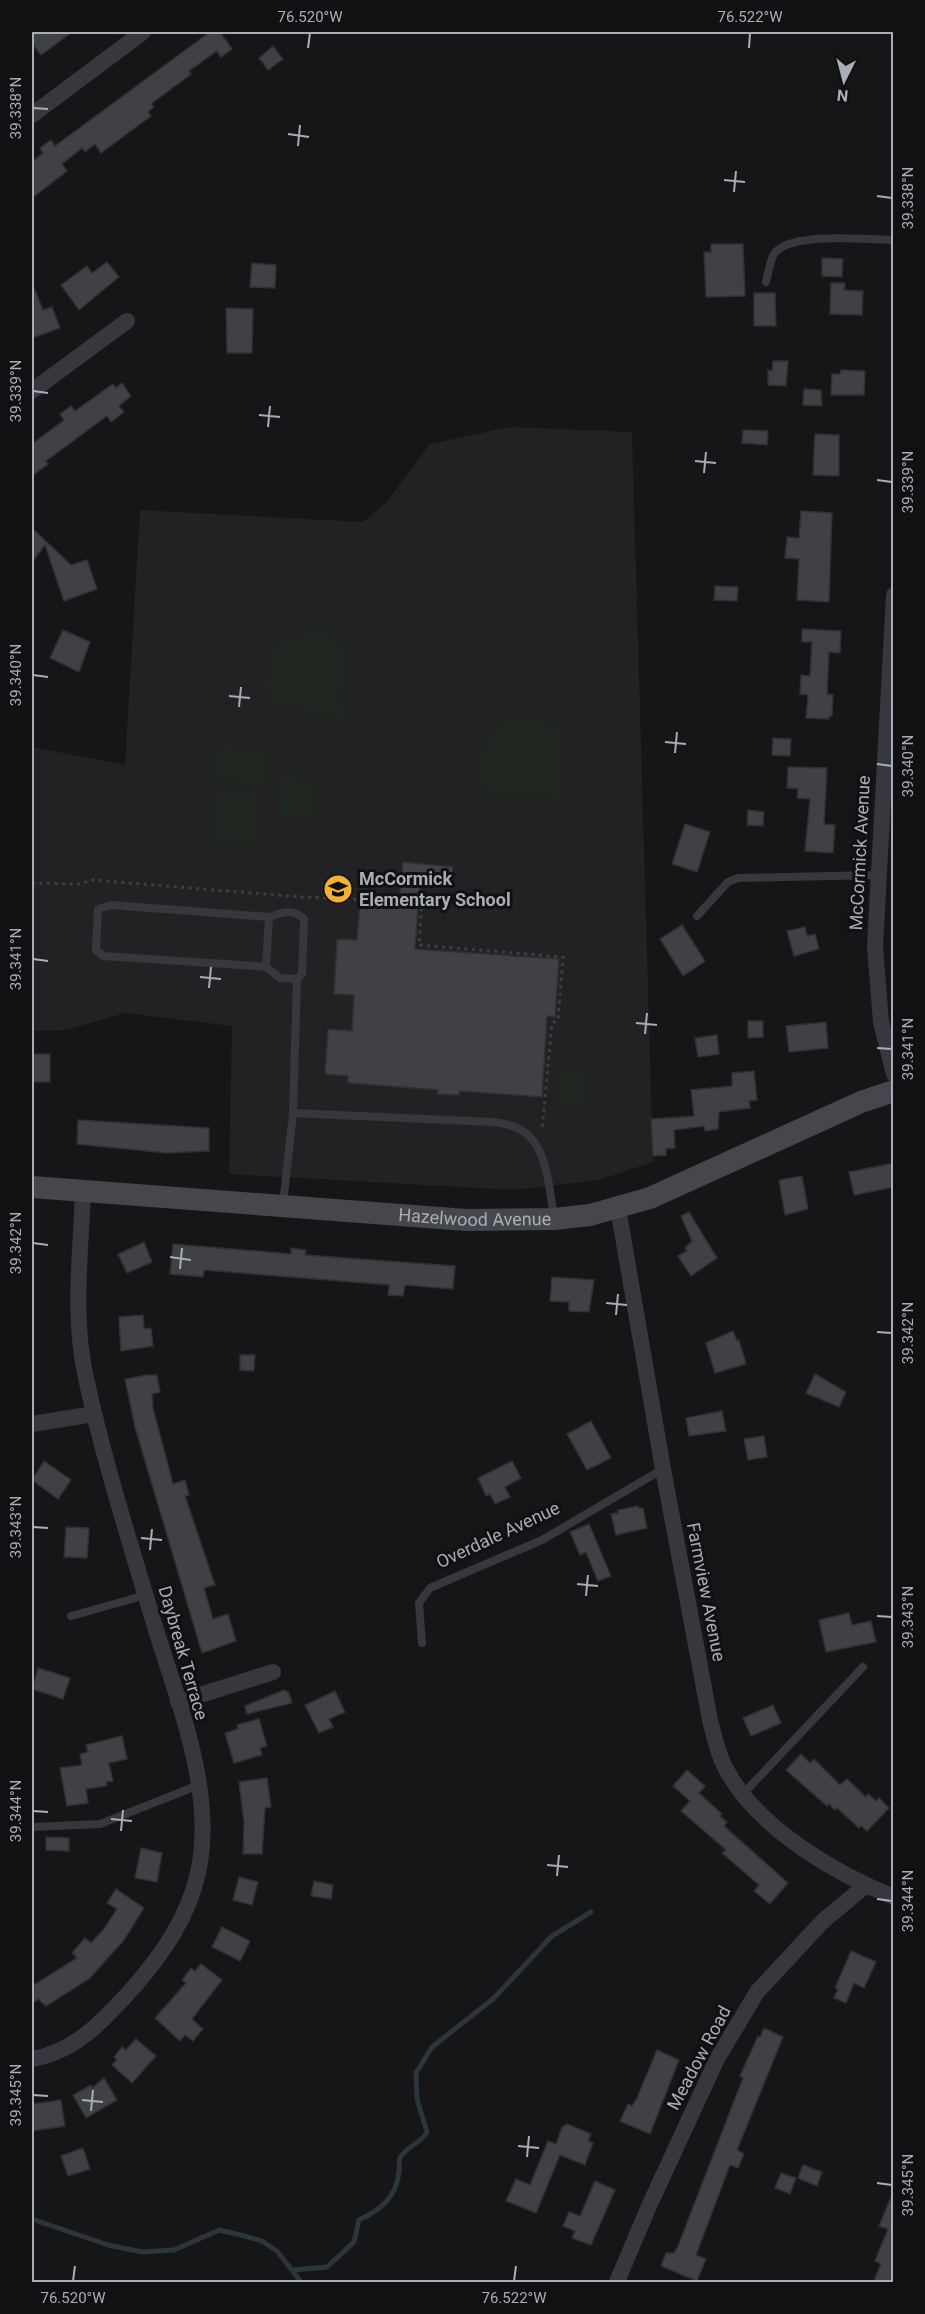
<svg xmlns="http://www.w3.org/2000/svg" width="925" height="2314" viewBox="0 0 925 2314" font-family="Roboto,sans-serif">
<style>
.built{fill:#222225}
.green{fill:#1e261f}
.lines{fill:none;stroke-linecap:round;stroke-linejoin:round}
.stream{stroke:#2c353c;stroke-width:5}
.building{fill:#404145;stroke:#303034;stroke-width:1.5}
.path{stroke:#3d3f44;stroke-width:3;stroke-dasharray:3 4.5;stroke-linecap:butt}
.lane{stroke:#37383d;stroke-width:8}
.street{stroke:#37383d;stroke-width:16}
.secondary{stroke:#45474d;stroke-width:22}
.ticks{fill:none;stroke:#a8adb8;stroke-width:2}
.labels{text-anchor:middle;stroke-width:6;stroke-linejoin:round;paint-order:stroke}
.street-label{font-size:18px;fill:#a8adb8;stroke:#111113}
.poi-label{font-size:18px;font-weight:bold;fill:#a8adb8;stroke:#111113;text-anchor:start}
.neatline{fill:none;stroke:#a8adb8;stroke-width:2}
.ticks-label{font-size:15px;text-anchor:middle;fill:#a8adb8}
</style>
<rect width="100%" height="100%" fill="#161618"/>
<path class="built" d="M510,427L632,432L653,1162L599,1180L513,1190L229,1174L232,1026L125,1013L66,1030L32,1031V747L125,765L140,510L363,522L386,503L430,444Z"/>
<g class="green">
<path d="M324,628L348,647L342,702L350,716L336,726L328,715L272,706L264,685L271,650L290,635Z"/>
<path d="M543,717L560,731V787L568,798L556,804L549,797L488,799L476,772L486,734L507,720Z"/>
<path d="M217,744L270,747L268,785L213,781Z"/>
<path d="M290,770L296,771L303,784L320,786L316,821L275,817L279,779L283,772Z"/>
<path d="M216,787L261,792L257,846L210,842Z"/>
<path d="M557,1068L588,1070L586,1107L555,1106Z"/>
</g>
<g class="lines">
<g class="stream">
<path d="M32,2219L108,2245L142,2252L174,2250L219,2230L241,2235L262,2241L277,2251L301,2282"/>
<path d="M292,2270L327,2267L354,2242L359,2220C380,2210 396,2198 399,2172C400,2167 398,2162 400,2158C406,2146 421,2144 427,2132L417,2099L416,2073L432,2047L493,1999L552,1936L591,1912"/>
</g>
</g>
<g class="building">
<path d="M32,32H72L41,55L32,43Z"/>
<path d="M210,32H220L232,49L221,57L217,51L189,71L191,74L151,104L154,107L148,112L151,116L101,153L95,144L85,152L82,148L62,164L67,171L32,198V162L43,153L40,148L51,140L55,146Z"/>
<path d="M273,46L283,59L268,70L259,58Z"/>
<path d="M711,244H743L745,296L706,297L704,252H711Z"/>
<path d="M822,258L843,259L842,277L822,276Z"/>
<path d="M107,262L119,277L79,310L61,285L87,266L92,273Z"/>
<path d="M252,263L276,265L275,288L250,287Z"/>
<path d="M32,283L43,310L52,307L60,328L32,338Z"/>
<path d="M831,283H845L844,290L863,291L862,315L830,314Z"/>
<path d="M754,293H775L776,326H754Z"/>
<path d="M226,308L253,309L252,353H227Z"/>
<path d="M773,361H788L786,386L768,385V370L772,371Z"/>
<path d="M841,370L865,371L864,395H831L832,374H840Z"/>
<path d="M122,383L131,396L119,406L124,412L111,422L107,416L46,461L48,464L32,476V441L33,443L64,420L60,414L71,406L75,411L113,384L116,388Z"/>
<path d="M804,389L821,390L822,406L803,405Z"/>
<path d="M743,430L768,431L767,445L742,443Z"/>
<path d="M815,434L839,435V476L813,475Z"/>
<path d="M801,511L832,513L829,602L797,600L799,559L785,558L787,537L799,538Z"/>
<path d="M32,528L71,565L87,560L97,589L64,601L45,545L32,562Z"/>
<path d="M715,586L738,587L737,601L714,600Z"/>
<path d="M802,629L841,631L840,653L829,652L827,694L833,695L832,716H829V719L806,718L808,695L800,694L801,675L810,676L812,642H802Z"/>
<path d="M63,630L90,642L79,672L50,658Z"/>
<path d="M773,738L791,739L790,756L772,755Z"/>
<path d="M788,767L827,768L824,824L835,825L833,853L805,851L810,799L797,798L798,789L787,788Z"/>
<path d="M748,810L764,812L763,826L747,825Z"/>
<path d="M685,824L710,832L697,872L672,864Z"/>
<path d="M403,862L453,867L451,885L420,882L415,949L559,959L555,1017L547,1016L542,1097L459,1091V1095L437,1094L438,1090L348,1083V1076L325,1074L328,1029L352,1031L354,995L334,994L337,939L357,940L360,901L399,904Z"/>
<path d="M682,925L705,961L683,976L660,939Z"/>
<path d="M805,927L807,936L815,934L819,949L794,956L787,931Z"/>
<path d="M748,1021H763V1037L748,1038Z"/>
<path d="M826,1022L828,1048L789,1052L786,1026Z"/>
<path d="M717,1035L719,1054L698,1057L695,1038Z"/>
<rect x="32" y="1054" width="18" height="28"/>
<path d="M754,1071L757,1100L749,1101L750,1108L719,1112L718,1129L705,1131L704,1126L674,1130L675,1148L666,1149V1155L653,1156L651,1119L694,1116L691,1090L732,1086V1073Z"/>
<path d="M78,1120L209,1128V1151L167,1153L77,1144Z"/>
<path d="M894,1163V1187L854,1195L849,1172Z"/>
<path d="M802,1176L808,1209L785,1215L779,1180Z"/>
<path d="M689,1212L717,1258L691,1276L678,1256L687,1251L685,1248L692,1241L681,1216Z"/>
<path d="M144,1242L152,1262L127,1273L118,1254Z"/>
<path d="M173,1244L291,1254V1248L306,1250L305,1255L455,1266L453,1289L405,1285L403,1296L388,1295L389,1285L204,1270L203,1277L170,1274Z"/>
<path d="M552,1277L594,1280L589,1312L569,1311V1302L550,1301Z"/>
<path d="M143,1315L144,1329L151,1328L153,1346L121,1351L119,1317Z"/>
<path d="M733,1331L737,1341L739,1340L746,1364L715,1373L706,1343Z"/>
<path d="M240,1355H255L254,1371L240,1370Z"/>
<path d="M815,1374L846,1392L839,1407L806,1393Z"/>
<path d="M147,1375H157L160,1392L152,1394L153,1408L173,1484L185,1480L189,1495L185,1496L215,1585L204,1588L213,1619L228,1614L236,1641L202,1653L135,1427L125,1379Z"/>
<path d="M722,1411L726,1431L689,1436L686,1418Z"/>
<path d="M591,1421L611,1458L587,1470L567,1434Z"/>
<path d="M764,1436L767,1457L748,1460L744,1439Z"/>
<path d="M44,1461L71,1480L58,1499L32,1480Z"/>
<path d="M512,1461L521,1478L505,1487L510,1497L495,1504L490,1494L486,1496L478,1478Z"/>
<path d="M638,1506V1508H643L647,1528L616,1535L611,1514L618,1513V1510Z"/>
<path d="M589,1524L611,1576L598,1581L586,1552L580,1555L570,1532Z"/>
<path d="M66,1527L89,1528L87,1558L64,1557Z"/>
<path d="M849,1613L852,1625L871,1621L876,1642L826,1652L819,1620Z"/>
<path d="M38,1668L70,1678L63,1699L32,1689Z"/>
<path d="M284,1690L289,1693L292,1703L247,1714L245,1706Z"/>
<path d="M335,1691L345,1712L329,1719L333,1727L319,1733L305,1705Z"/>
<path d="M773,1705L781,1723L751,1736L743,1718Z"/>
<path d="M259,1719L267,1746L260,1748L262,1755L234,1763L225,1733L238,1729L237,1725Z"/>
<path d="M122,1736L127,1759L109,1763L113,1781L106,1782L107,1786L86,1789L88,1803L67,1806L60,1768L82,1765L80,1754L88,1752L86,1745Z"/>
<path d="M801,1754L810,1763L814,1759L840,1785L847,1779L866,1797L868,1794L876,1801L879,1798L889,1808L867,1831L861,1826L859,1828L837,1808L835,1810L829,1804L827,1806L786,1770Z"/>
<path d="M687,1770L705,1786L699,1793L722,1814L720,1816L727,1822L724,1826L788,1883L770,1904L754,1891L759,1885L722,1853L726,1850L681,1811L690,1801L673,1786Z"/>
<path d="M267,1778L271,1807L265,1808L262,1854H243L244,1822L239,1782Z"/>
<path d="M46,1837L69,1838V1851L46,1850Z"/>
<path d="M141,1848L162,1853L157,1882L135,1878Z"/>
<path d="M239,1877L258,1882L252,1905L233,1900Z"/>
<path d="M314,1881L333,1885L331,1899L311,1896Z"/>
<path d="M116,1889L144,1908L124,1940L89,1979L46,2006L38,1999L32,2004V1986L77,1958L72,1953L85,1938L91,1943L104,1929L117,1909L107,1903Z"/>
<path d="M222,1927L250,1941L240,1961L212,1947Z"/>
<path d="M851,1951L876,1962L864,1988L854,1983L846,2003L834,1998L838,1989L835,1988Z"/>
<path d="M201,1964L222,1980L192,2019L203,2029L193,2041L185,2035L180,2041L155,2018L186,1983L182,1980L191,1968L195,1971Z"/>
<path d="M764,2028L783,2037L737,2150L744,2154L738,2168L730,2165L696,2255L706,2259L697,2281L661,2266L666,2253H674L678,2246L743,2078L740,2076L758,2036L760,2037Z"/>
<path d="M136,2039L156,2056L132,2083L112,2065L117,2059L114,2057L122,2047L126,2050Z"/>
<path d="M657,2050L679,2060L650,2134L620,2121L628,2104L632,2106L637,2098Z"/>
<path d="M104,2078L117,2100L86,2118L73,2095L91,2085L92,2088Z"/>
<path d="M61,2100L65,2126L32,2131V2104Z"/>
<path d="M567,2124L591,2134L588,2141L593,2143L585,2165L560,2155L536,2213L506,2201L516,2179L530,2185L548,2141L556,2144L562,2127Z"/>
<path d="M83,2148L90,2169L68,2176L61,2156Z"/>
<path d="M803,2165L822,2172L817,2186L798,2178Z"/>
<path d="M781,2173L796,2178L790,2194L775,2188Z"/>
<path d="M595,2181L615,2190L591,2245L572,2238L575,2231L563,2226L569,2212L580,2216Z"/>
<path d="M894,2190V2283H873L881,2264L875,2261L888,2229L879,2226Z"/>
</g>
<g class="lines">
<path class="path" d="M32,883L79,884L93,880L301,897L422,902L419,945L563,957L558,1020L552,1023L542,1130"/>
<g class="lane">
<path d="M766,282C768,274 770,261 774,254C790,231 867,240 894,240"/>
<path d="M111,905L269,917C282,913 292,908 304,919L302,974L297,979L280,978L266,967L256,966L103,956L96,950L98,909Z"/>
<path d="M697,916L728,882L738,878L878,875"/>
<path d="M266,967L269,917"/>
<path d="M293,1113L492,1122C499,1123 508,1124 515,1127C548,1139 549,1189 554,1218"/>
<path d="M283,1204L293,1113L297,979"/>
<path d="M71,1616L146,1595"/>
<path d="M422,1643L419,1603L430,1588L542,1540L663,1469"/>
<path d="M743,1794L863,1667"/>
<path d="M32,1827L100,1824L199,1785"/>
</g>
<g class="street">
<path d="M32,115L143,32"/>
<path d="M32,391L127,321"/>
<path d="M894,595L875,947L881,1022L894,1074"/>
<path d="M618,1208L663,1469L710,1720C715,1739 719,1759 730,1776C762,1830 836,1874 894,1897"/>
<path d="M32,1424L94,1414"/>
<path d="M178,1702L273,1672"/>
<path d="M32,2059C75,2052 104,2020 132,1989C162,1955 188,1918 198,1873C217,1788 173,1691 150,1610C127,1533 103,1457 86,1378C72,1317 81,1252 83,1190"/>
<path d="M617,2282L649,2206L717,2059L757,1992L823,1921L865,1886"/>
</g>
<path class="secondary" id="s1" d="M32,1187L466,1220L554,1219L590,1215L650,1198L861,1102L894,1091"/>
</g>
<path class="ticks" d="M308,48L310,33M749,48L750,33M33,108L48,109M288,134L309,137M298,146L300,125M724,180L745,182M734,192L736,171M877,196L892,198M33,391L48,393M259,415L280,417M268,427L270,406M695,461L716,463M704,473L706,452M877,480L892,482M33,675L48,677M229,696L250,698M239,707L241,687M665,742L686,744M675,753L677,732M877,764L892,766M33,959L48,961M200,977L221,979M209,988L211,967M636,1023L657,1025M645,1034L647,1013M877,1048L892,1049M33,1243L48,1245M170,1257L191,1260M180,1269L182,1248M606,1303L627,1305M616,1315L618,1294M877,1332L892,1333M33,1527L48,1528M141,1538L162,1540M150,1550L152,1529M577,1584L598,1586M586,1596L588,1575M877,1616L892,1617M33,1811L48,1812M111,1819L132,1821M121,1831L123,1810M547,1865L568,1867M557,1876L559,1855M877,1899L892,1901M33,2095L48,2096M82,2100L103,2102M91,2111L93,2090M518,2146L539,2148M527,2157L529,2136M877,2183L892,2185M73,2281L75,2266M514,2281L516,2266"/>
<defs>
<g id="school-disc" transform="scale(1.5)"><circle r="9.5" fill="#f2b134" stroke="#111113"/><path d="M0-5L7-2L0 1L-7-2ZM-4 1L0 2.5L4 1V4Q0 6-4 4Z" fill="#111"/></g>
</defs>
<g fill-rule="evenodd">
<use href="#school-disc" x="338" y="889"/>
</g>
<g class="labels">
<g class="street-label">
<text transform="translate(860 853) rotate(-87)" y="6">McCormick Avenue</text>
<text dy="6" stroke="none"><textPath href="#s1" startOffset="444">Hazelwood Avenue</textPath></text>
<text transform="translate(498 1535) rotate(-25)" y="6">Overdale Avenue</text>
<text transform="translate(706 1592) rotate(79)" y="6">Farmview Avenue</text>
<text transform="translate(183 1653) rotate(74)" y="6">Daybreak Terrace</text>
<text transform="translate(699 2058) rotate(-62)" y="6">Meadow Road</text>
</g>
<g class="poi-label">
<text x="359" y="885">McCormick<tspan x="359" dy="21">Elementary School</tspan></text>
</g>
</g>
<rect width="925" height="2314" fill="none" stroke="#111113" stroke-width="66"/>
<g transform="translate(844 81) rotate(186)" stroke="#111113" stroke-width="4.5" paint-order="stroke">
<path d="M0-4.5L10 22L0 15L-10 22Z" fill="#a8adb8"/>
<text y="-9" font-size="16" font-weight="bold" text-anchor="middle" fill="#a8adb8">N</text>
</g>
<rect x="33" y="33" width="859" height="2248" class="neatline"/>
<g class="ticks-label">
<text x="310" y="22">76.520°W</text>
<text x="750" y="22">76.522°W</text>
<text transform="translate(16 108) rotate(-90)" y="5">39.338°N</text>
<text transform="translate(908 198) rotate(-90)" y="5">39.338°N</text>
<text transform="translate(16 391) rotate(-90)" y="5">39.339°N</text>
<text transform="translate(908 482) rotate(-90)" y="5">39.339°N</text>
<text transform="translate(16 675) rotate(-90)" y="5">39.340°N</text>
<text transform="translate(908 766) rotate(-90)" y="5">39.340°N</text>
<text transform="translate(16 959) rotate(-90)" y="5">39.341°N</text>
<text transform="translate(908 1049) rotate(-90)" y="5">39.341°N</text>
<text transform="translate(16 1243) rotate(-90)" y="5">39.342°N</text>
<text transform="translate(908 1333) rotate(-90)" y="5">39.342°N</text>
<text transform="translate(16 1527) rotate(-90)" y="5">39.343°N</text>
<text transform="translate(908 1617) rotate(-90)" y="5">39.343°N</text>
<text transform="translate(16 1811) rotate(-90)" y="5">39.344°N</text>
<text transform="translate(908 1901) rotate(-90)" y="5">39.344°N</text>
<text transform="translate(16 2095) rotate(-90)" y="5">39.345°N</text>
<text transform="translate(908 2185) rotate(-90)" y="5">39.345°N</text>
<text x="73" y="2303">76.520°W</text>
<text x="514" y="2303">76.522°W</text>
</g>
</svg>
